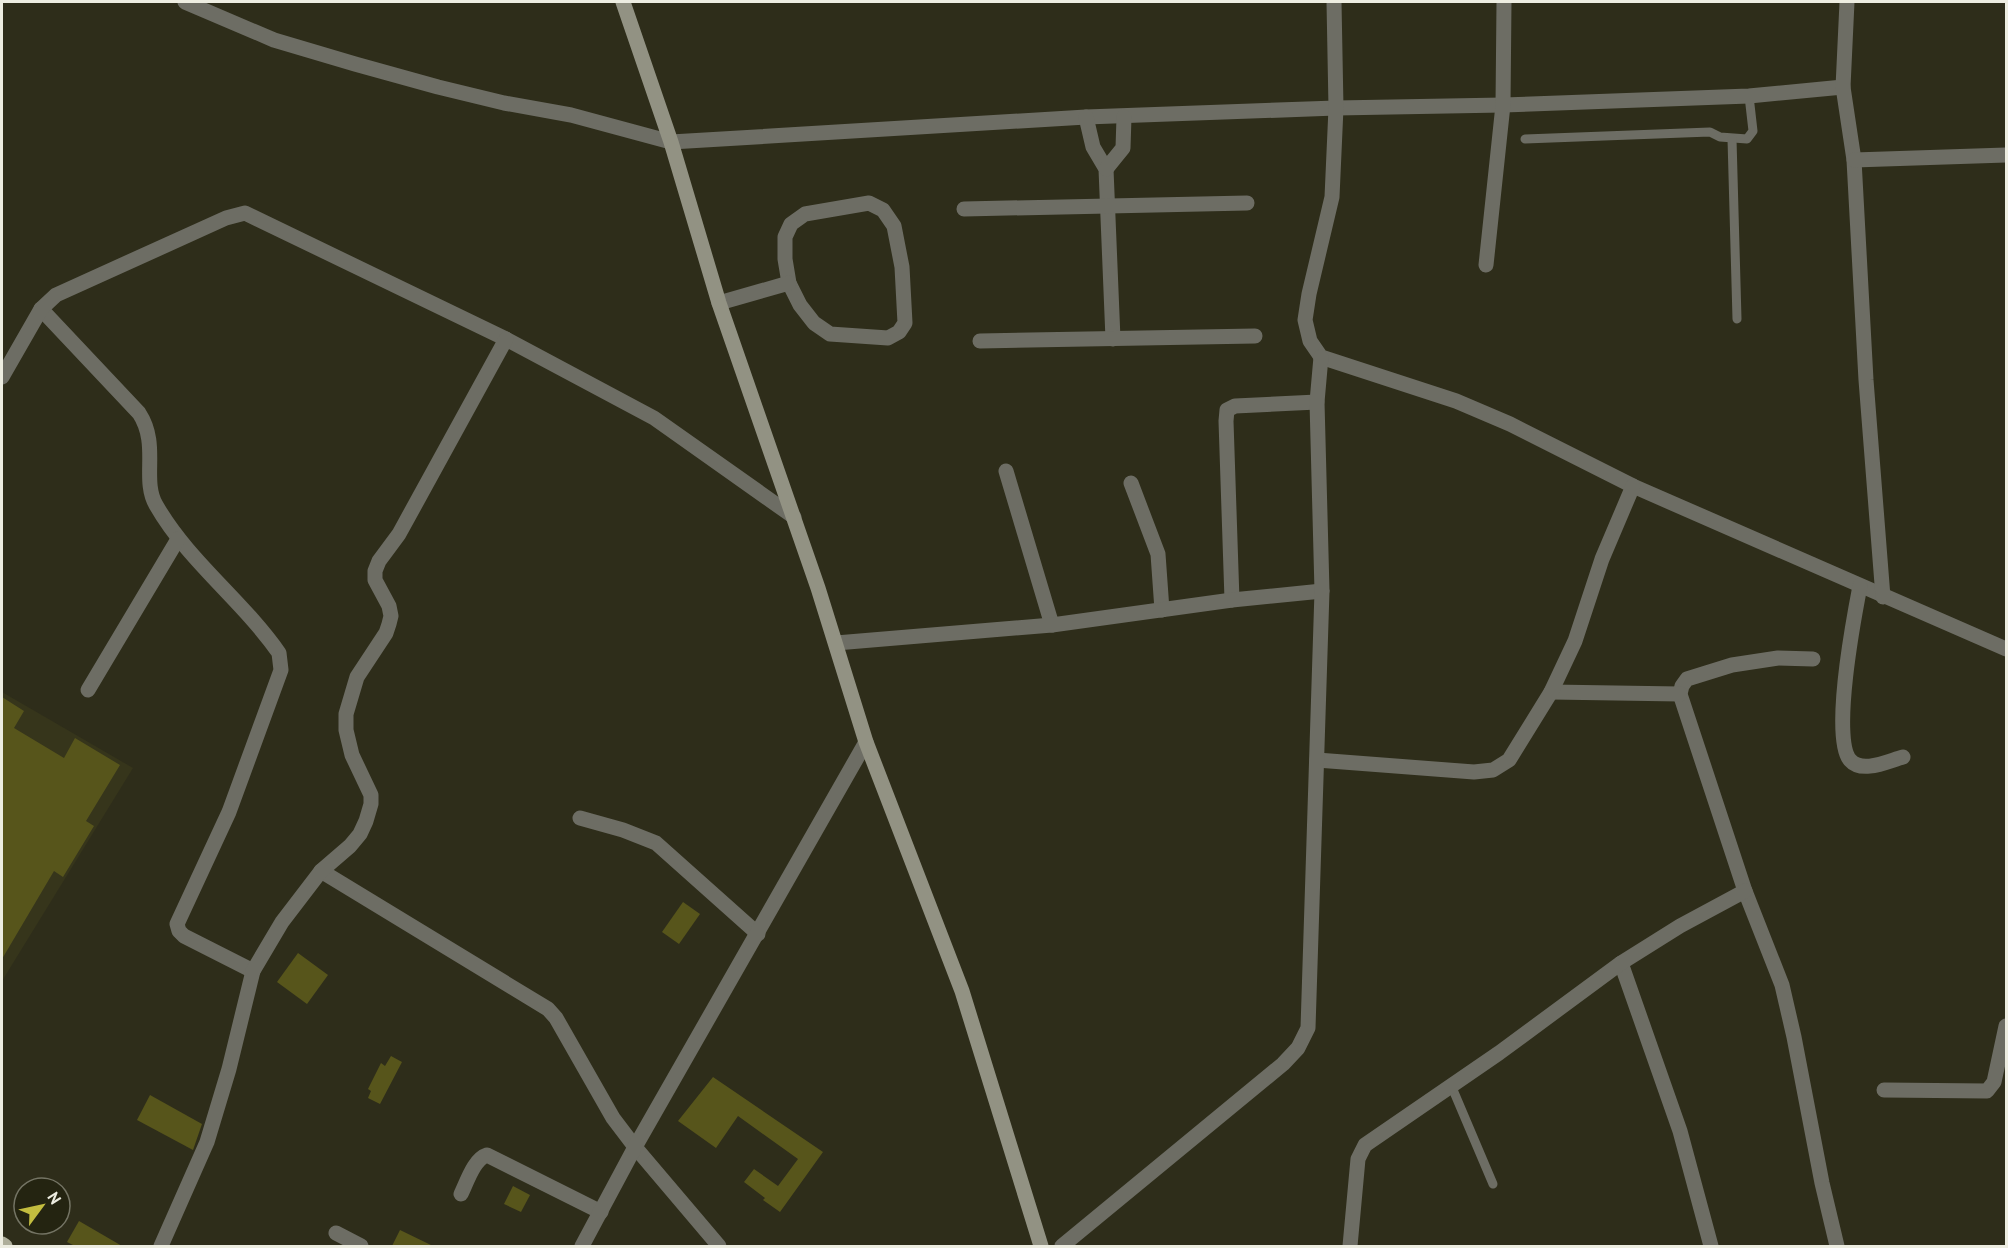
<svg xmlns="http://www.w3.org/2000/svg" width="2008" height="1248" viewBox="0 0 2008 1248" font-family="'PT Sans',sans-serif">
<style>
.built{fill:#36351b}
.building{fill:#57551b}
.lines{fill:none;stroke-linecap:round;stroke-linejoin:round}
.lane{stroke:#6d6d64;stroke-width:9}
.street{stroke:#6d6d64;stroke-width:15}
.secondary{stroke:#929283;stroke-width:15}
.primary{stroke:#aeae9a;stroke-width:15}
</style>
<rect width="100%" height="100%" fill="#2e2d1a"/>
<path class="built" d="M2,692L133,768L2,981Z"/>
<g class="building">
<path d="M2,697L24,711L14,728L64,758L75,738L120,765L86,821L94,826L63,877L54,871L2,959Z"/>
<path d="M683,902L700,914L679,944L662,932Z"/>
<path d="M298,953L328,975L307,1004L277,982Z"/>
<path d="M391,1056L402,1062L380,1104L368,1098L371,1091L368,1089L381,1063L385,1066Z"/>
<path d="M713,1077L823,1152L780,1212L763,1200L765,1198L744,1182L754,1169L778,1186L798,1159L738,1116L716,1148L678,1121Z"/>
<path d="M150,1095L202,1124L193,1150L137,1120Z"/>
<path d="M513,1186L530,1195L521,1212L504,1204Z"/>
<path d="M79,1221L122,1246H75L67,1242Z"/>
<path d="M400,1230L433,1246H392Z"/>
</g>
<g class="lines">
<g class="lane">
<path d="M1525,139L1710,132L1720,137L1747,139L1753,131L1749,96"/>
<path d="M1732,139L1737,319"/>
<path d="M1451,1085L1493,1184"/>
</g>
<g class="street">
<path d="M185,2L274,40L355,64L438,87L504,103L571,115L671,142L1086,117L1336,108L1503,105L1749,96L1843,87"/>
<path d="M1334,2L1336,108L1332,197L1309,294L1305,320L1310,341L1321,357L1456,401L1510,424L1633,486L2006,649"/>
<path d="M1847,2L1843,87L1854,160L1866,380L1883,597"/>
<path d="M1086,117L1093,147L1106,169L1113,339"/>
<path d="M1854,160L2006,155"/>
<path d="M1106,169L1123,148L1124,117"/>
<path d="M869,203L883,210L894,226L902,267L905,323L899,332L888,338L830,334L814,323L800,305L789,283L785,259V237L791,224L805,214Z"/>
<path d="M964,209L1247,203"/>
<path d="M1486,265L1503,105L1504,2"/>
<path d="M719,303L789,283"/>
<path d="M41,309L139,413C160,445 141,479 156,505C188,561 242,600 279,653L281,670L229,812L177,924L179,931L184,936L253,971"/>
<path d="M980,341L1255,336"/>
<path d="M2,377L41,309L56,295L226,218L245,213L506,339L654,418L794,517"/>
<path d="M1006,471L1052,625"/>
<path d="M1131,483L1158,554L1162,610"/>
<path d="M1860,586C1854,617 1831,738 1850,760C1862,774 1888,761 1903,757"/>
<path d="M1232,600L1226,421L1227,410L1235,406L1317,402"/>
<path d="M836,643L1052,625L1232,600L1322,591"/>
<path d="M1813,659L1778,658L1732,665L1687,679L1682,686L1680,694L1745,891L1782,985L1794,1037L1822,1183L1837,1246"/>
<path d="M88,690L178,539"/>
<path d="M1551,692L1680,694"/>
<path d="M1317,760L1474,772L1493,770L1509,760L1551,692L1575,641L1602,559L1633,486"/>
<path d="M580,818L623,830L656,843L758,934"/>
<path d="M321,871L548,1009L556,1018L613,1118L635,1147L719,1246"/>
<path d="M1621,963L1680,1131L1711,1246"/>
<path d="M1884,1090L1987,1091L1994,1082L2006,1026"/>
<path d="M461,1194C467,1182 474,1159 487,1155L601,1212"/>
<path d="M336,1233L361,1246"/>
<path d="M161,1246L207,1142L229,1069L253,971L282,922L321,871L350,846L360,834L366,821L371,804V795L352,755L346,730V714L357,677L386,633L389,624L391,616L389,606L375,580V571L379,561L399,534L506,339"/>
<path d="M582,1246L635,1147L866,742"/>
<path d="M1062,1246L1283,1064L1298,1048L1308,1028L1322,591L1317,402L1321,357"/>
<path d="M1350,1246L1358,1159L1365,1145L1499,1053L1621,963L1680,926L1745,891"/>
</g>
<path class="secondary" d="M623,2L671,142L719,303L818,588L866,742L962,991L1041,1246"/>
<path class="primary" d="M2,1244L5,1246"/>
</g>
<rect width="2008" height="1248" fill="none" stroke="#edede1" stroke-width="6"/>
<g transform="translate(42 1206) rotate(57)"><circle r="28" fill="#242411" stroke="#747464" stroke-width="1.5"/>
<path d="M0-4.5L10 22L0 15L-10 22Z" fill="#c3bd3f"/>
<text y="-9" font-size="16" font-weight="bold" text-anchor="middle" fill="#edede1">N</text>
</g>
</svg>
